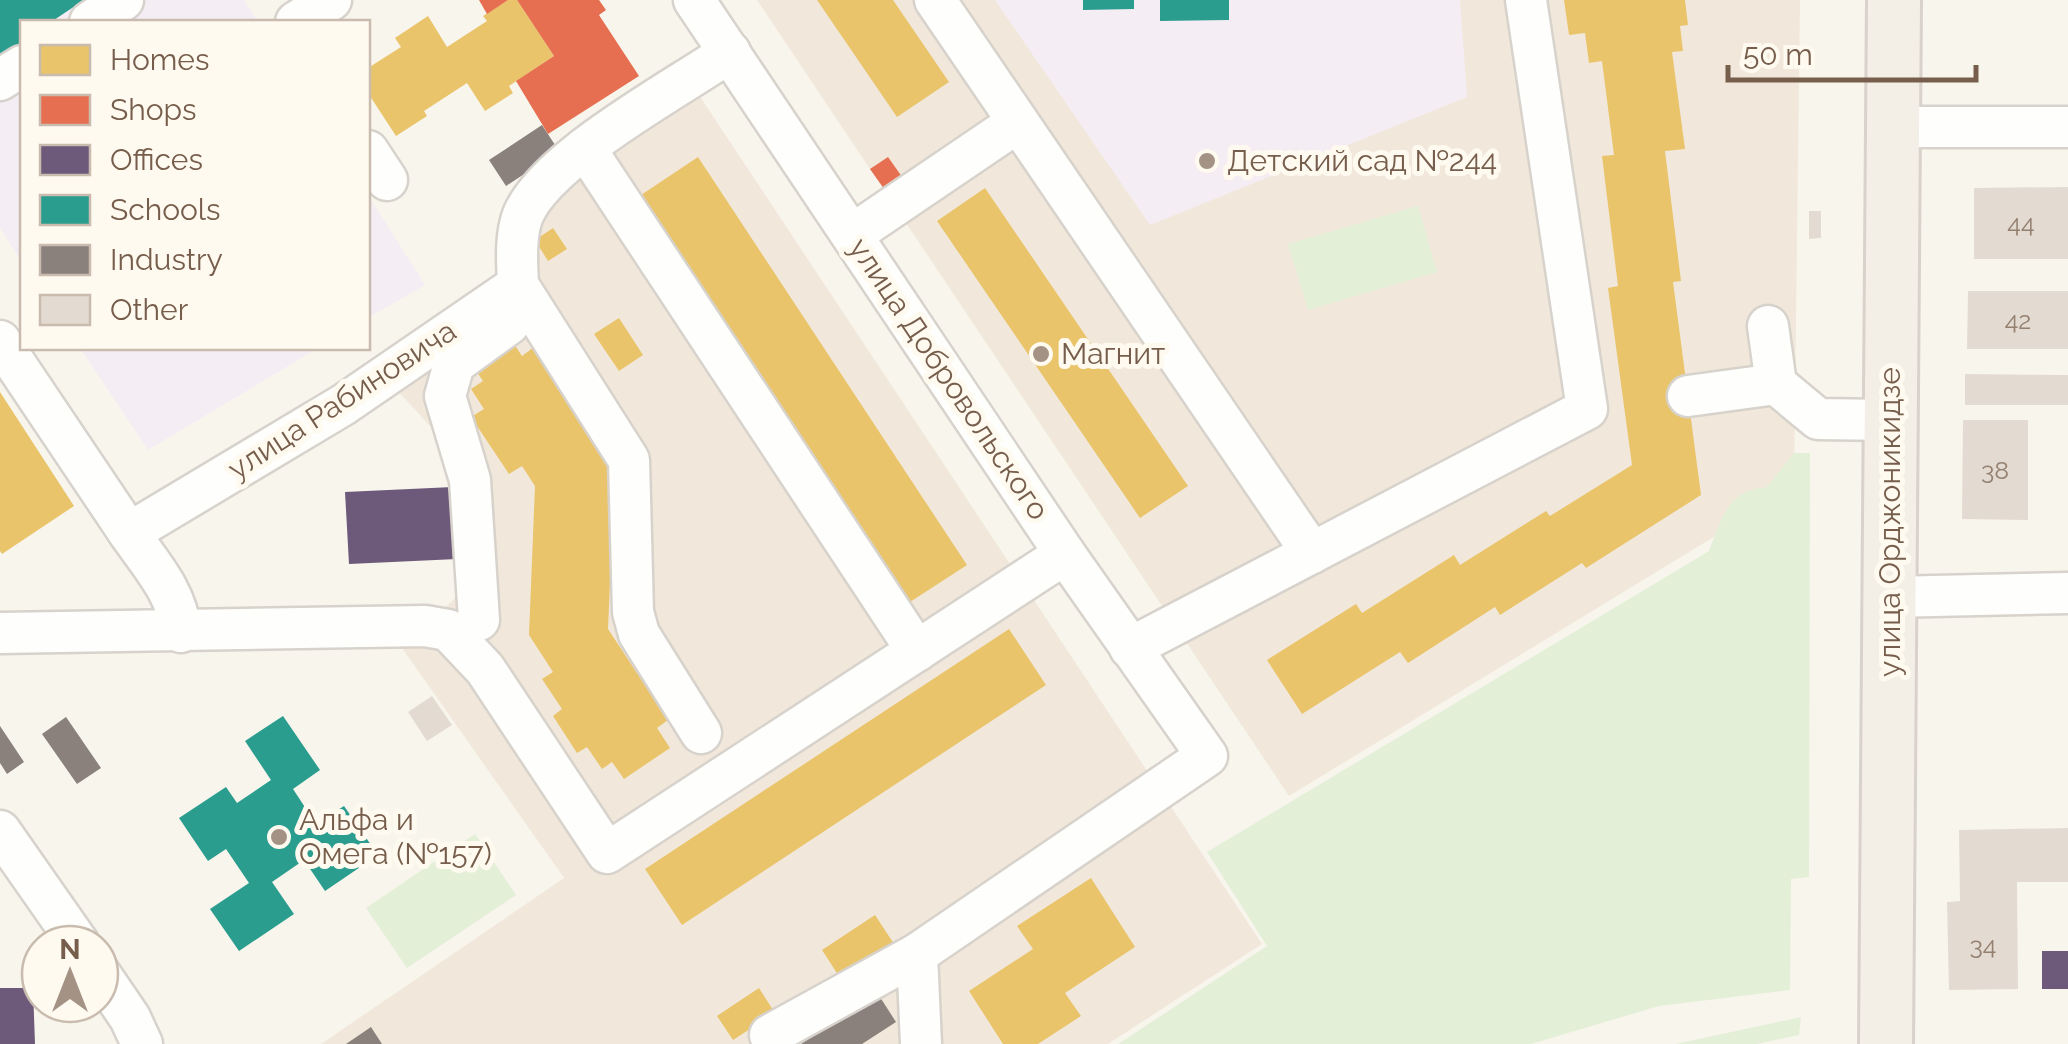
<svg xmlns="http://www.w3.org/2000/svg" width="2068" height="1044" viewBox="0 0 2068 1044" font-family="Raleway,sans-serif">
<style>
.residential{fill:#f1e8db}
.education{fill:#f5edf4}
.green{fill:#e4efd8}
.homes{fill:#e9c46a}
.shops{fill:#e76f51}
.offices{fill:#6d597a}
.schools{fill:#2a9d8f}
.industry{fill:#8a817c}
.building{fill:#e3dbd2}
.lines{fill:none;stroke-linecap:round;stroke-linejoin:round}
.minor-casing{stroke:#d7d2cb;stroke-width:45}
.major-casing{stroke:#d9d1cb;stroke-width:58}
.minor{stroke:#fefefc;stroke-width:40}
.major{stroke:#f3efe6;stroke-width:52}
.poi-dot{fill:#a49384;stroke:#fffaf0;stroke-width:4}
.labels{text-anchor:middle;stroke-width:10;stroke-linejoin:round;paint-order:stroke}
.number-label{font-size:25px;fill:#948070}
.poi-label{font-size:30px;fill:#775e4c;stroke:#fffaf0;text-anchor:start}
.street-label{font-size:30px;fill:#775e4c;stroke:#fffaf0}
</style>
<rect width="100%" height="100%" fill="#f8f5ed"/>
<g class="residential">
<path d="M757,0H1800L1794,488L1289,796Z"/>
<path d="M695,89L1262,944L1108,1044H321L564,878L402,648L467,587L466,505L440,437L396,389L531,253L546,204Z"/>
</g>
<g class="education">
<path d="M0,0H244L258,22H22V262L0,228Z"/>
<path d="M995,0H1460L1467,97L1150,225Z"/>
<path d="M368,195L425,285L368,318Z"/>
<path d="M80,348H318L148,450Z"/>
</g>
<g class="green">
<path d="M1418,206L1437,272L1308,310L1288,244Z"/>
<path d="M1794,453H1810L1809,877L1791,879L1790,990L1659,1006L1531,1044H1118L1267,946L1207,852L1709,551C1720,522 1729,487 1766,488Z"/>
<path d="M475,834L516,895L407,968L366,908Z"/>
<path d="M1801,1017L1799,1035L1757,1044H1676Z"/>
</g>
<g class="homes">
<path d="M508,0H517L554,56L509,86L513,93L485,111L467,83L424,111L427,116L396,136L368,93V68L401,47L395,38L428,16L447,47L487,21L483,16Z"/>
<path d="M817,0H893L949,82L897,117Z"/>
<path d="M1564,0H1685L1688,25L1680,26L1683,51L1672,52L1685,149L1665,151L1681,281L1673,282L1701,495L1586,568L1582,563L1500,615L1495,607L1408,663L1400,652L1302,714L1267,660L1356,604L1362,613L1454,555L1460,565L1546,511L1550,516L1632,465L1608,288L1618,286L1602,156L1614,155L1602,61L1589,63L1585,33L1569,35Z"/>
<path d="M698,157L967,565L910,602L641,195Z"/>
<path d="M985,188L1188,486L1140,518L937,221Z"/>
<path d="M553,228L567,249L548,261L535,240Z"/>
<path d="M619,318L643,355L619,371L594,334Z"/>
<path d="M512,341L522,356L534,347L615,469L608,629L668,720L657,728L670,748L624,779L612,762L602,769L587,747L577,753L553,716L562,709L542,679L553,672L529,635L535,486L522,466L509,474L471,417L484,409L471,389L483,381L473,366Z"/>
<path d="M0,392L74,506L2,554L0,551Z"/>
<path d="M1009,629L1046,685L682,925L645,869Z"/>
<path d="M1091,878L1135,947L1065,993L1081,1016L1038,1044H1003L969,991L1033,949L1017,926Z"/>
<path d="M875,915L898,950L844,984L822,950Z"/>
<path d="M759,988L775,1013L733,1040L717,1016Z"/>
</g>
<g class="shops">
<path d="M479,0H508L487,14Z"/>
<path d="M517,0H599L606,10L599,15L639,76L548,134L516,81L554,56Z"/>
<path d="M888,157L905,181L887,193L870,169Z"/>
</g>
<g class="offices">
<path d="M453,487L457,559L349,564L345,492Z"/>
<rect x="2042" y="951" width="26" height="38"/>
<path d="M0,988H33L35,1044H0Z"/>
</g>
<g class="schools">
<path d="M0,0H84L51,22H22V42L0,57Z"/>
<path d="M1083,0H1134V9L1083,10Z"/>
<path d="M1160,0H1229V20L1160,21Z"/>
<path d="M283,716L320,770L293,789L316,824L344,806L378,855L325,891L304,860L272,882L294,914L239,951L210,909L249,883L226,849L208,861L179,818L226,787L237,803L271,780L245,741Z"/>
</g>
<g class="industry">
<path d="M542,125L559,151L506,186L489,160Z"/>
<path d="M66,717L101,768L77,784L42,734Z"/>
<path d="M0,726L24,762L7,774L0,763Z"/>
<path d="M878,994L896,1022L862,1044H801Z"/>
<path d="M371,1027L382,1044H346Z"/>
</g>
<g class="building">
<path d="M2068,187V259H1974V188Z"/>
<path d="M1809,211H1821V238L1809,239Z"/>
<path d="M1968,291H2068V349H1967Z"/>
<path d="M1965,374L2068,375V405H1965Z"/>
<path d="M1963,420H2028V520L1962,519Z"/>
<path d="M432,696L452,725L427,741L408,712Z"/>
<path d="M2068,828V882H2017L2018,989L1949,990L1947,902L1960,901L1959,830Z"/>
</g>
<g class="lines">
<g class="minor-casing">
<g id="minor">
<path d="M694,0L1065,554L1207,756L917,954L921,1044"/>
<path d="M935,0L1312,553"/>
<path d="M90,22L123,0"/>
<path d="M296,22L331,0"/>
<path d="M0,80L22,66"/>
<path d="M1893,127H2068"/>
<path d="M585,148L917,651"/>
<path d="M368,151L387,180"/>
<path d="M853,234L1018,122"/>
<path d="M518,285L629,460L633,612L639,634L701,733"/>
<path d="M518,285C517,264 515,235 523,215C547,158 676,89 730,52"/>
<path d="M1768,326L1776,384L1818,419L1889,420"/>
<path d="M0,341L129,533"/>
<path d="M1688,396L1776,384"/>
<path d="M1889,597L2068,593"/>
<path d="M479,620L470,480L445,396L454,364L509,324"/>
<path d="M181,632C177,592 151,565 129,533L343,405L518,285"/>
<path d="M0,633L425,626L448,630L485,669L607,853L1065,554"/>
<path d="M1130,648L1587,409L1526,0"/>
<path d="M0,831L79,944"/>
<path d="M100,974L130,1018L142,1044"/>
<path d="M770,1035L917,954"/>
</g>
</g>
<g class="major-casing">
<path id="major" d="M1886,1044L1894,0"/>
</g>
<use href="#minor" class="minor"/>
<use href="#major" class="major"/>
</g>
<g class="poi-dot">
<circle cx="1207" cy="161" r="10"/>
<circle cx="1041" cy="354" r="10"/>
<circle cx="279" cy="837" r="10"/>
</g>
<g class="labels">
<g class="number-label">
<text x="2021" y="232">44</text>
<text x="2018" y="329">42</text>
<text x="1995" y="479">38</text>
<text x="1983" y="954">34</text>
</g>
<g class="poi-label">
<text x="1227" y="171">Детский сад №244</text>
<text x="1061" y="364">Магнит</text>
<text x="299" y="830">Альфа и<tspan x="299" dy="34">Омега (№157)</tspan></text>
</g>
<g class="street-label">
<text transform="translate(949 379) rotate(56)" y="10">улица Добровольского</text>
<text transform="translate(342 400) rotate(-33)" y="10">улица Рабиновича</text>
<text transform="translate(1890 522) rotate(-90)" y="10">улица Орджоникидзе</text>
</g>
</g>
<rect x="20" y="20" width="350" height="330" fill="#fffaf0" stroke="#c9bcae" stroke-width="2.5"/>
<rect x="40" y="45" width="50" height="30" fill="#e9c46a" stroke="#c9bcae" stroke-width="2.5"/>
<text x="110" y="70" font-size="30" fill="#775e4c">Homes</text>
<rect x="40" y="95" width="50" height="30" fill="#e76f51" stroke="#c9bcae" stroke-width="2.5"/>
<text x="110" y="120" font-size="30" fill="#775e4c">Shops</text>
<rect x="40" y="145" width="50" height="30" fill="#6d597a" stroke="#c9bcae" stroke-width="2.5"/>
<text x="110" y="170" font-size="30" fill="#775e4c">Offices</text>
<rect x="40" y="195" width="50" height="30" fill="#2a9d8f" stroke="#c9bcae" stroke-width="2.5"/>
<text x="110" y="220" font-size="30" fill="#775e4c">Schools</text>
<rect x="40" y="245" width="50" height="30" fill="#8a817c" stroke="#c9bcae" stroke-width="2.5"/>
<text x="110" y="270" font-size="30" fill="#775e4c">Industry</text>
<rect x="40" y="295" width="50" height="30" fill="#e3dbd2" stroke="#c9bcae" stroke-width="2.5"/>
<text x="110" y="320" font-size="30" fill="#775e4c">Other</text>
<g transform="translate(70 974)"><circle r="48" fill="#fffaf0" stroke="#c9bcae" stroke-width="2.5"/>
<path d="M0-8L18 38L0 25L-18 38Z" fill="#a49384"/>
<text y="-15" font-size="28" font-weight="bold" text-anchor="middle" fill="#775e4c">N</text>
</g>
<path d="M1728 65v15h248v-15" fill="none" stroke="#775e4c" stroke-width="5"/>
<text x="1743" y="65" font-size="30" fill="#775e4c" stroke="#fffaf0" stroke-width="8" paint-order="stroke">50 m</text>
</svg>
